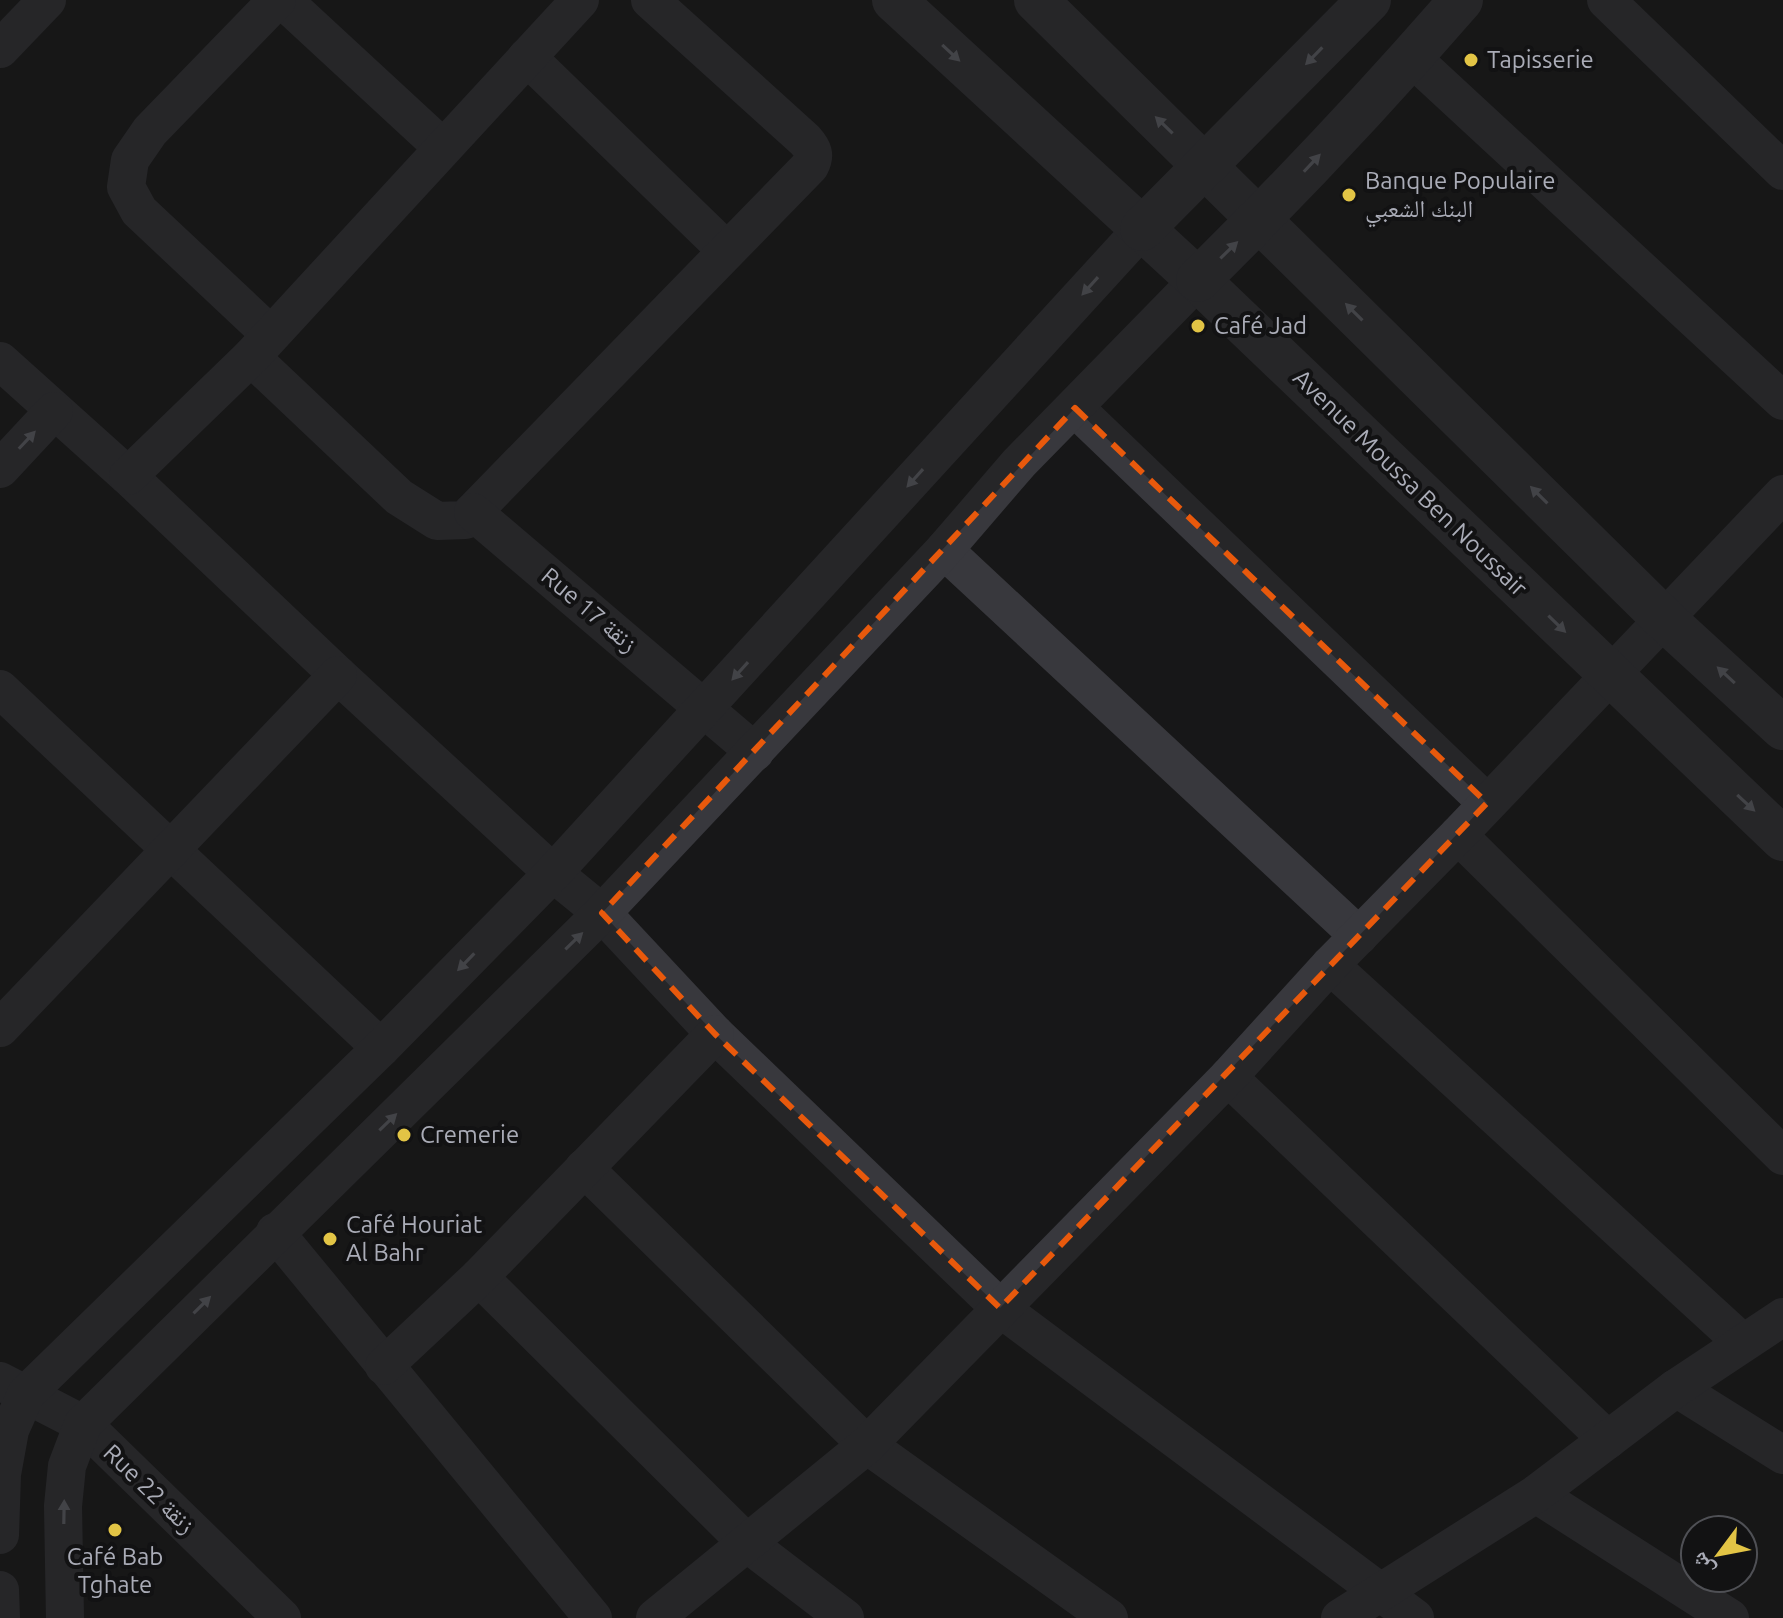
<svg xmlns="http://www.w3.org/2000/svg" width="1783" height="1618" viewBox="0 0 1783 1618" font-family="Ubuntu,'Noto Naskh Arabic',sans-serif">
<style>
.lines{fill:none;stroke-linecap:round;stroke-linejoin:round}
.minor{stroke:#38383d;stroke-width:38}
.tertiary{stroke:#38383d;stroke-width:44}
.oneway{fill:#777880}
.marked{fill:none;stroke:#e8590c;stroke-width:6;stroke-dasharray:16 10;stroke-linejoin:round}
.poi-dot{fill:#e2c445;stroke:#121213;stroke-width:3}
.labels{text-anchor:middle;stroke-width:8;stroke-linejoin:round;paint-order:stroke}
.poi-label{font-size:24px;fill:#aaacb7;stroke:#121213;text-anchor:start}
.street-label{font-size:24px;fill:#aaacb7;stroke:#121213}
</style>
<rect width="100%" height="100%" fill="#171718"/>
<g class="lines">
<g class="minor">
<path d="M283,0L442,147"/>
<path d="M1606,0L1783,171"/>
<path d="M0,49L47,0"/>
<path d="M527,57L726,250"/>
<path d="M1411,57L1783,401"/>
<path d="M270,334L139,211L126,187L130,160L150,131L277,0"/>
<path d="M251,357L399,497L437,521L465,520L810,166C816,155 813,149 805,140L650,0"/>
<path d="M0,361L128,476L338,675L553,873L602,913L715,1034L1000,1308L1415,1618"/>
<path d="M1075,408L1487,803"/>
<path d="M0,469L54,411"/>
<path d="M128,476L251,357L580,0"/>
<path d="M473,512L755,752"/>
<path d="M944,550L1359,936"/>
<path d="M0,689L381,1048"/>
<path d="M1458,835L1783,1156"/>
<path d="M1330,965L1743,1343"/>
<path d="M0,1028L338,675"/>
<path d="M1228,1077L1608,1440"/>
<path d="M584,1168L867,1445L1109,1618"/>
<path d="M275,1232L593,1618"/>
<path d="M479,1277L748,1544L845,1618"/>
<path d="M384,1366L479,1277L715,1034"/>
<path d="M0,1381L83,1424L282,1618"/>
<path d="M1676,1388L1783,1455"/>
<path d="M1536,1494L1730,1618"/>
<path d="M0,1535L2,1474L10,1430L26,1394L381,1048L553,873L1142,229"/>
<path d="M0,1590L1,1618"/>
<path d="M65,1618L63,1506L67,1466L83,1424L602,913L944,550L1019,463L1198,280"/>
<path d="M655,1618L867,1445L1228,1077L1330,965L1458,835L1783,494"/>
<path d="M1340,1618L1536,1494L1676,1388L1783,1317"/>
</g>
<g class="tertiary">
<path d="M894,0L1198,280L1783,839"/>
<path d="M1036,0L1664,619L1783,728"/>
<path d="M1142,229L1369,0"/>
<path d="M1198,280C1289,190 1377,97 1461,0"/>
</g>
</g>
<defs><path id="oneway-solid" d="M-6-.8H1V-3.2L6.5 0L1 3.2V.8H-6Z" transform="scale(2)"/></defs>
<g class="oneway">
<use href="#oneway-solid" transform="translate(951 53) rotate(43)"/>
<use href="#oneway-solid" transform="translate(1314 56) rotate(134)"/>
<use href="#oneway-solid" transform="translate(1164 125) rotate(-136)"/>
<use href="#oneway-solid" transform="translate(1312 163) rotate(-47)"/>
<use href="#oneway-solid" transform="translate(1229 250) rotate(-44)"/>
<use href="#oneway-solid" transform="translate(1090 286) rotate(132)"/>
<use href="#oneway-solid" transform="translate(1354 312) rotate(-135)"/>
<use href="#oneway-solid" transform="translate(27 440) rotate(-47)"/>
<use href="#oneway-solid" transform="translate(915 478) rotate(132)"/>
<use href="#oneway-solid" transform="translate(1539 495) rotate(-135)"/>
<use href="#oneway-solid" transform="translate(1557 624) rotate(44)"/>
<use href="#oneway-solid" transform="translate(740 671) rotate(132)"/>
<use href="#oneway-solid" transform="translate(1726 675) rotate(-137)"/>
<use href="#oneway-solid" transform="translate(1746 803) rotate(43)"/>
<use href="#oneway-solid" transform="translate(574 941) rotate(-44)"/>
<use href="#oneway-solid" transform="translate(466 962) rotate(134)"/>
<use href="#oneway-solid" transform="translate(388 1122) rotate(-44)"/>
<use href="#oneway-solid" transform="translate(202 1305) rotate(-45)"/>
<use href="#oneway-solid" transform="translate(64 1512) rotate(-89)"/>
</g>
<path d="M0 0H1783V1618H0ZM1075,408L1487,803L1000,1308L715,1034L602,913Z" fill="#171718" fill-opacity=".55" fill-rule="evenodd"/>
<path class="marked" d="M1075,408L1487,803L1000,1308L715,1034L602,913Z"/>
<g class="poi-dot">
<circle cx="1471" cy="60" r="8"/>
<circle cx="1349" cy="195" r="8"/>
<circle cx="1198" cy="326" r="8"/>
<circle cx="404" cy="1135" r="8"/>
<circle cx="330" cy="1239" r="8"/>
<circle cx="115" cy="1530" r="8"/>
</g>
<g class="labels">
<g class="poi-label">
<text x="1487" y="68">Tapisserie</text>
<text x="1365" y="189">Banque Populaire<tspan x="1365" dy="28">البنك الشعبي</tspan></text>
<text x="1214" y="334">Café Jad</text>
<text x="420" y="1143">Cremerie</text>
<text x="346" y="1233">Café Houriat<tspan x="346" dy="28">Al Bahr</tspan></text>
<text x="115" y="1565" text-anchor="middle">Café Bab<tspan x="115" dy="28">Tghate</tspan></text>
</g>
<g class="street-label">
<text transform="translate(1410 483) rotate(44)" y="8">Avenue Moussa Ben Noussair</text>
<text transform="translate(589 610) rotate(40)" y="8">Rue 17 زنقة</text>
<text transform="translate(149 1489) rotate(44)" y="8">Rue 22 زنقة</text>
</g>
</g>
<g transform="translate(1719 1554) rotate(238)"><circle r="38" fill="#121213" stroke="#4f5055" stroke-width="2"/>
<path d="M0-6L14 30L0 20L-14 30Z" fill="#e2c445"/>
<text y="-12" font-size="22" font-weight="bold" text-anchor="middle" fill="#aaacb7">ش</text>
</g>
</svg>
